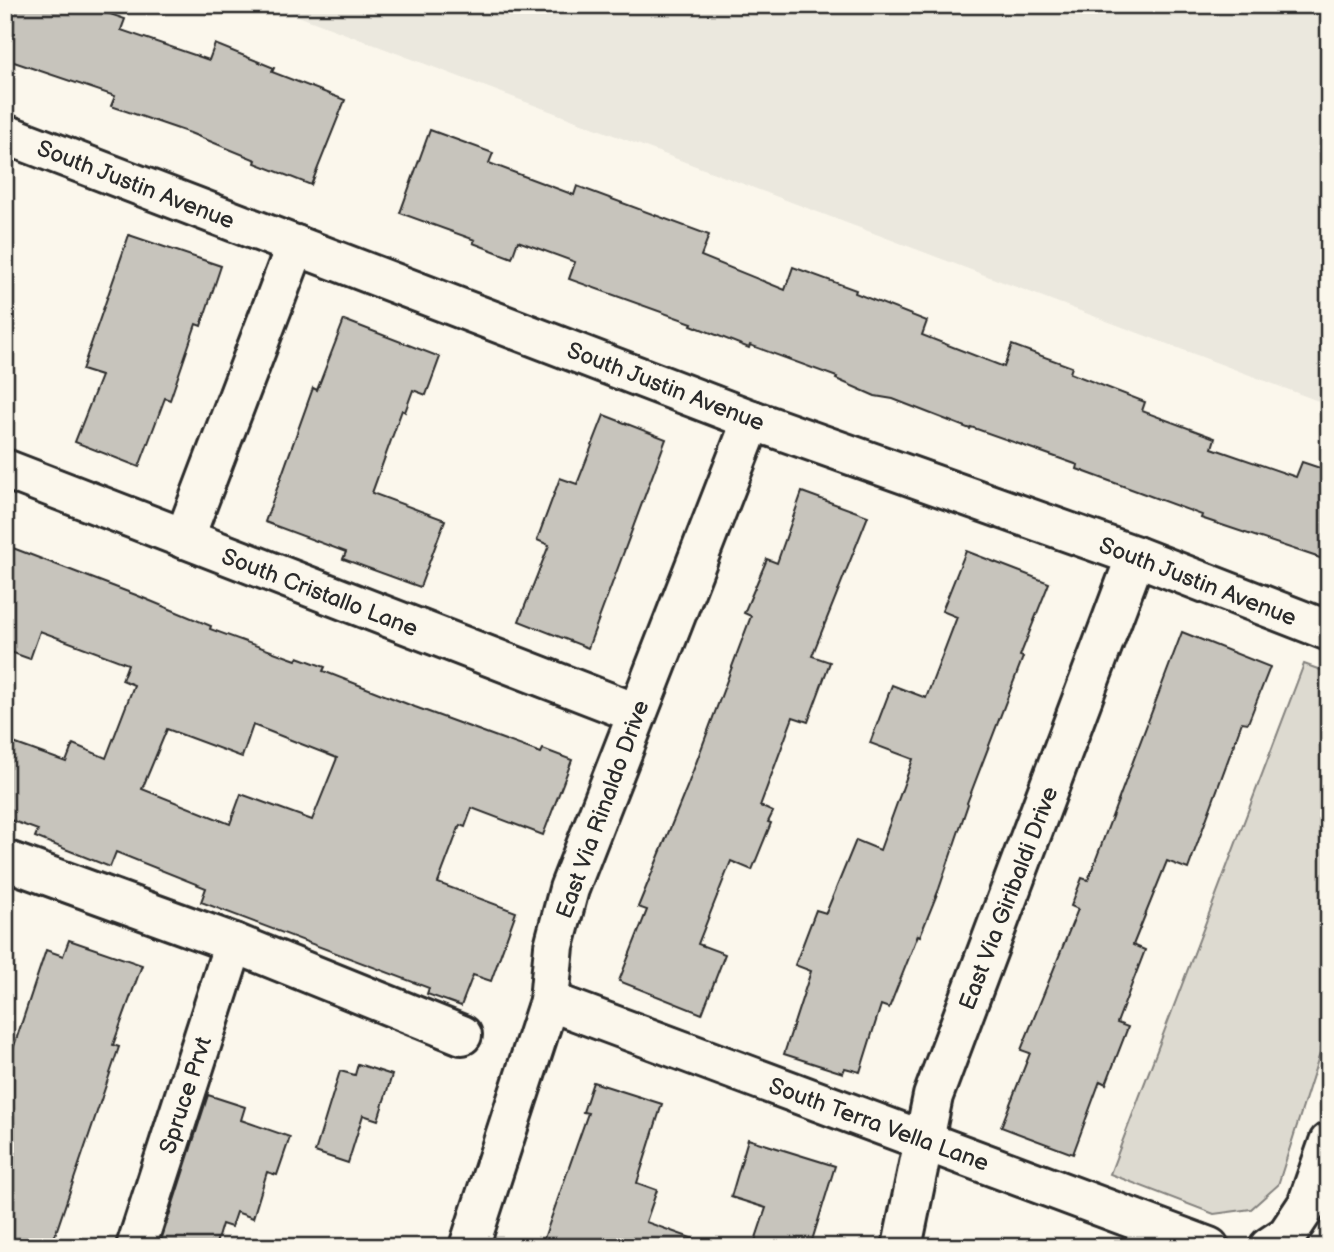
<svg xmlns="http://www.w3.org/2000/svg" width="1334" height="1252" viewBox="0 0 1334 1252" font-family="'Balsamiq Sans',sans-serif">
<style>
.built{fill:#ebe8de}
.green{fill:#dddad0;stroke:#84827e;stroke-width:2}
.building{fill:#c7c4bc;stroke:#2b2b2b;stroke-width:2;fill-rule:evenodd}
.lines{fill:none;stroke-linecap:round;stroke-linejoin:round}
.minor-casing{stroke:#2b2b2b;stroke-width:44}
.minor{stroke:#fbf7ec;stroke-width:38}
.labels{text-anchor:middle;stroke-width:6;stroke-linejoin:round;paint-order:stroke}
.street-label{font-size:23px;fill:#2b2b2b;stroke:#fbf7ec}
</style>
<rect width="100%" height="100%" fill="#fbf7ec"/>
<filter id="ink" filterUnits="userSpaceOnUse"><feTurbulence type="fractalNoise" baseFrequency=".0143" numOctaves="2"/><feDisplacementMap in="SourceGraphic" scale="14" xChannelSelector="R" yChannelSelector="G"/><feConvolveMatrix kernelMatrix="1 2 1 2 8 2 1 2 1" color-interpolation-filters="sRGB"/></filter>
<g filter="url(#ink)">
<path class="built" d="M269,5H1329V405Z"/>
<path class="green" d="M1304,664L1329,673V1025L1278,1185L1251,1209L1214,1214L1110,1174Z"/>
<g class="building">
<path d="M5,5H84L125,19L121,30L209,60L215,44L274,68L272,72L345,100L311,185L255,163L256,160L190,133L111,106L115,96L5,59Z"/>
<path d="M430,130L493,153L489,163L574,195L577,186L709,235L701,256L785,290L793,267L856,290L855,293L927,321L922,335L1004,367L1012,345L1072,367L1070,373L1145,402L1142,411L1215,438L1212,448L1296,477L1302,462L1329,471V561L1201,518L1202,515L1077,469L1078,465L971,427L970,429L893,399L875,396L836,379L837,377L750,345L749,348L691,325L692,323L569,279L575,262L518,241L512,258L473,243L475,240L400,213Z"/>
<path d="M129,235L221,266L201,326L196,324L170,400L165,398L139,467L75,442L101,376L82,370Z"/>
<path d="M344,320L440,357L426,395L413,390L405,412L402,410L372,493L445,520L420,587L343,559L346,552L265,522L313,388L317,390Z"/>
<path d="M604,415L666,439L588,648L519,621L549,545L537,540L560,478L577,484Z"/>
<path d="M802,492L868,516L812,656L830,662L808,722L793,717L760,806L773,812L768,822L771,823L752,870L731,861L698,944L725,954L702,1014L619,981L647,910L638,907L687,787L751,616L744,613L767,559L777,563Z"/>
<path d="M5,545L136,595L211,626L210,629L296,660L298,657L325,667L323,671L415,707L541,753L543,749L572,760L543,835L472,808L465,827L460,825L438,883L516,912L491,981L473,975L461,1006L427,994L429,988L201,902L206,888L116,852L110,867L35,837L38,830L5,818V740L66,762L73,744L106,758L134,685L122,680L128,664L40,631L30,659L5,650ZM253,725L337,758L312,820L241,794L230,824L142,789L167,729L242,757Z"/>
<path d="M966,551L1049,583L1020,656L1023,657L967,803L968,804L939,889L920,936L918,935L889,1008L881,1005L860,1072L845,1068L843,1073L784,1054L811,971L795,965L816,910L826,913L856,840L880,850L913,759L870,743L892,685L926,698L957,617L942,611Z"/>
<path d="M1182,632L1270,667L1248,723L1242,722L1188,869L1167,861L1133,945L1145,950L1117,1023L1128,1027L1106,1084L1100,1081L1073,1154L1001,1127L1030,1053L1021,1050L1078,909L1071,906L1082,878L1088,880Z"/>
<path d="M69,940L142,965L113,1045L119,1047L51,1247H5V1073L46,950L63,956Z"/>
<path d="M358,1064L392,1075L378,1120L363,1115L348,1163L315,1152L340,1071L355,1075Z"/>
<path d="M593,1082L662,1104L637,1183L657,1190L646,1222L702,1242V1247H541L588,1113L583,1112Z"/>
<path d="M208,1095L245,1107L241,1120L290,1137L277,1175L267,1172L253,1218L236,1212L231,1227L222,1224L215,1247H159Z"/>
<path d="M748,1139L835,1166L810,1247H753L766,1208L731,1197Z"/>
</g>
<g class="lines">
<g class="minor-casing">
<g id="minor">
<path d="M5,134L752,420L1136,556L1329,631"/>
<path d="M5,469L636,713"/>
<path d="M184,539L296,245"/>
<path d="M5,860L234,943L462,1035"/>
<path d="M549,1001L1209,1247"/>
<path d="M136,1247L234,943"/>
<path d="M469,1247L549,1001L554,946L569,889L752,420"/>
<path d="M902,1247L933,1096L1136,556"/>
<path d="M1269,1247L1287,1235L1307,1205L1329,1142"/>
</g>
</g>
<use href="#minor" class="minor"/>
</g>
</g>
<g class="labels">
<g class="street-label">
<text transform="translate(136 184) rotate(21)" y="8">South Justin Avenue</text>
<text transform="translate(666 386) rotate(21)" y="8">South Justin Avenue</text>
<text transform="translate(1198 581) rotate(21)" y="8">South Justin Avenue</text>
<text transform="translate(320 592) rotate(21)" y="8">South Cristallo Lane</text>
<text transform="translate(602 809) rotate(-70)" y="8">East Via Rinaldo Drive</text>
<text transform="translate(1008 898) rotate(-69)" y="8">East Via Giribaldi Drive</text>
<text transform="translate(185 1095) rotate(-72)" y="8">Spruce Prvt</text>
<text transform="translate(879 1124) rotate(20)" y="8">South Terra Vella Lane</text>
</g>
</g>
<rect width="1334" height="1252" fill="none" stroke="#fbf7ec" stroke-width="28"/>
<rect x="14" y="14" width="1306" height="1224" fill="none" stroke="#2b2b2b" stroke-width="2.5" filter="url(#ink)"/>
</svg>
